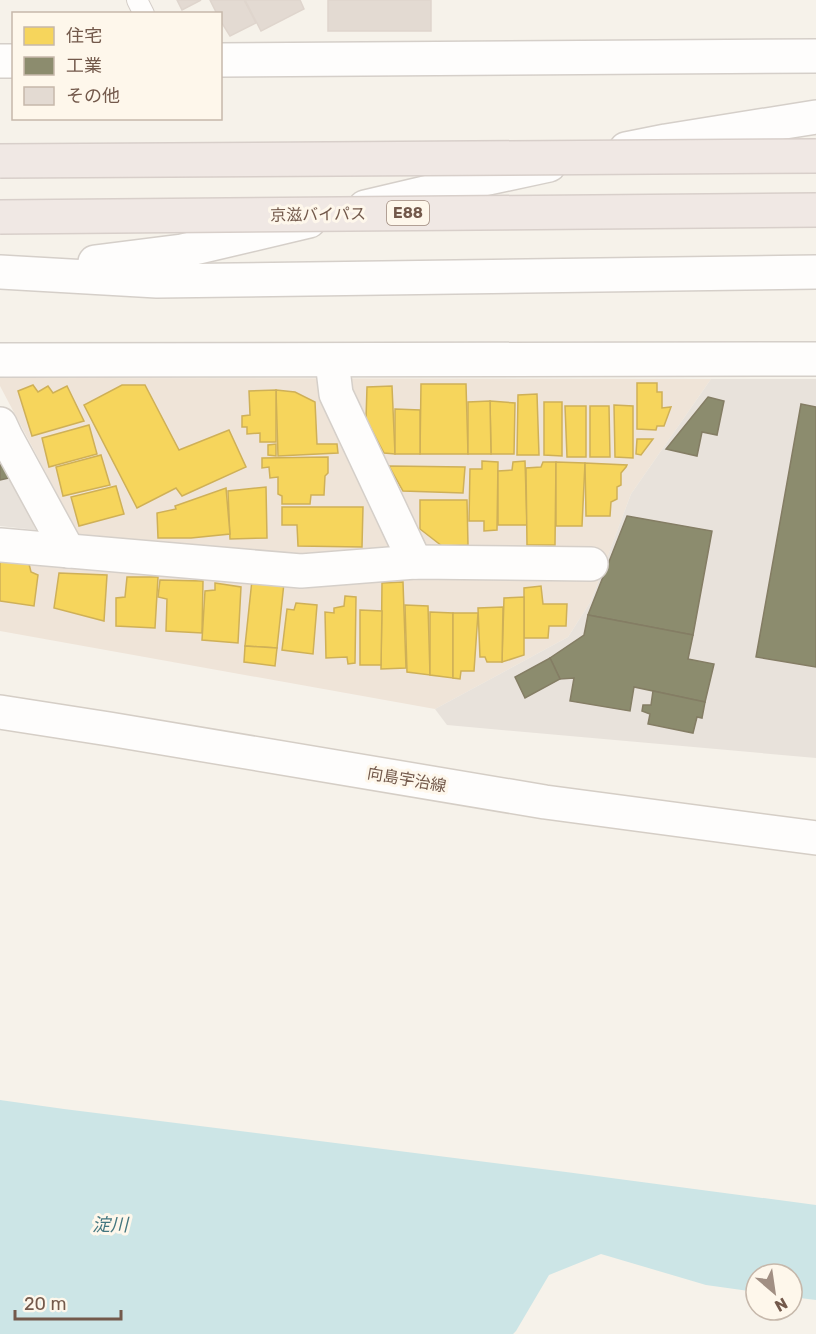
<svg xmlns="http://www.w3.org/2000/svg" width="816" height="1334" viewBox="0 0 816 1334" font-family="Rubik,'Noto Sans JP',sans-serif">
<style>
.residential{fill:#efe4d8}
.industrial{fill:#e8e2db}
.water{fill:#cce5e6}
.homes{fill:#f6d55c;stroke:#cfb057;stroke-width:1.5}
.industry{fill:#8c8c6e;stroke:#847d64;stroke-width:1.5}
.building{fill:#e3dad2;stroke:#dfd5cd;stroke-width:1.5}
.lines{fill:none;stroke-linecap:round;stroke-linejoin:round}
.service-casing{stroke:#d5cfc9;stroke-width:22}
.minor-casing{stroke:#d5cfc9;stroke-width:36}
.tertiary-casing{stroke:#d5cfc9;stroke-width:36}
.secondary-casing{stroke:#d5cec6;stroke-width:36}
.service{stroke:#fefdfc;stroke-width:20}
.minor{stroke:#fefdfc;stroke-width:33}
.tertiary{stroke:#fefdfc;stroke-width:33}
.secondary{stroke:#fefdfc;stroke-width:33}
.motorway-bridge-casing{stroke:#d8cfca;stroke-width:36;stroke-linecap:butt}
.motorway-bridge{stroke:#f0e8e4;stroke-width:33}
.labels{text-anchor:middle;stroke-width:6;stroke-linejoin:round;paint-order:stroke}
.shield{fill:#fef7eb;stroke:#9d887b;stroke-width:1.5}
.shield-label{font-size:15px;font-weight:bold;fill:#73594b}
.street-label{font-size:16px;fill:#73594b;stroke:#fef7eb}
.water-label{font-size:18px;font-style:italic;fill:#43767f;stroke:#fef7eb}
</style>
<rect width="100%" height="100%" fill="#f6f2ea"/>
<path class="residential" d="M0,378L711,379L631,494L591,601L568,637L435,709L0,631V555L93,562L0,386Z"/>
<g class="industrial">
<path d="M711,379H816V758L447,725L435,709L568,637L591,601L631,494Z"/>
<path d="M0,453L36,530L0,526Z"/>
</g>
<path class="water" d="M0,1100L64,1109L566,1172L816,1205V1300L792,1297V1274H756V1292L706,1285L601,1254L549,1275L516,1331L513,1334H0Z"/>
<g class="homes">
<path d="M637,383H657V392H662V408L671,407L664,426H657L656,430L637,429Z"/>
<path d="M421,384H466L468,454H420Z"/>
<path d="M33,385L38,392L48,386L53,393L67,386L84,421L32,436L18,391Z"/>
<path d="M122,385H145L179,450L229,430L246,467L182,496L176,488L137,508L84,405Z"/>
<path d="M392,386L395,454L384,453L366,419L367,387Z"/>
<path d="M276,390L295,392L315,402L317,444H337L338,453L278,456Z"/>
<path d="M276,390V442H260V433L247,434V427H242V416L250,415L249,391Z"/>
<path d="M537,394L539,455H517L518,395Z"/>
<path d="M490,401L515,403L514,454H491Z"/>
<path d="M490,401L491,454H468V402Z"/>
<path d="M544,402H562V456L544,455Z"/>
<path d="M614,405L633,406V458L615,457Z"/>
<path d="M565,406H586V457H567Z"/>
<path d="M590,406H609L610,457H590Z"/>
<path d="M395,409L420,410V454H395Z"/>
<path d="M89,425L97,454L49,467L42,438Z"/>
<path d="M637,439H653L641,455L636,454Z"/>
<path d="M276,444V456L268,455V445Z"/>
<path d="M101,455L110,485L63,496L56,467Z"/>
<path d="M328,457V473L325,476L324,495H311L310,504H282V496L278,494V477L270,478L269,467L262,468V458Z"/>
<path d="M482,461L498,462L497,530L484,531V521H469L470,469H482Z"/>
<path d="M525,461L527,525H498V471L512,470L513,462Z"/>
<path d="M543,462H556L555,545H527L526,468L541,467Z"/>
<path d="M556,462L585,463L582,526H556Z"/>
<path d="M585,463L627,465L626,467L621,473V485L617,487V499L611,502L610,516H586Z"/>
<path d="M389,466L465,467L463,493L403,491Z"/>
<path d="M116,486L124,514L79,526L71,497Z"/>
<path d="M266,487L267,538L230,539L228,491Z"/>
<path d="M226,488L230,534L191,538H158L157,513L176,509L175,506Z"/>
<path d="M420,500H467L468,545L442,546L420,529Z"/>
<path d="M282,507H363L362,547L298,546L297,525H282Z"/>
<path d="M0,560L29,564L31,572L38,575L34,606L0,601Z"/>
<path d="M59,573L107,575L104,621L54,608Z"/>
<path d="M127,577H158L155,628L116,626V598L125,597Z"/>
<path d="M160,580L203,581L202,633L166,631L167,599L158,597Z"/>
<path d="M252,580L284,583L277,648L245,646Z"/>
<path d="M403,582L406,668L381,669L382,583Z"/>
<path d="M215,583L241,587L238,643L202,640L205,591L215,590Z"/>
<path d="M541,586L543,604H567L566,626H549L548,638H524V588Z"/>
<path d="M345,596L356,597L355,663L348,664L347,657L326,658L325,612L334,613V608L344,606Z"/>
<path d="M524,597V655L502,662L504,598Z"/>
<path d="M296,603L317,605L313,654L282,650L287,609L294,610Z"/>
<path d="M405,605L428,606L430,675L407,672Z"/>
<path d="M503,607L502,662H487L485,657H480L478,608Z"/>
<path d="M360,610L382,611L381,665H360Z"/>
<path d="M430,612L453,613V678L430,675Z"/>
<path d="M453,613H478L474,671H461L460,679L453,678Z"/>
<path d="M245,646L277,648L275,666L244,662Z"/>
</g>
<g class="industry">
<path d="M708,397L724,401L717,435L702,432L697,456L666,449Z"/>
<path d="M801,404L816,407V667L756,657Z"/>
<path d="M0,461L9,478L0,480Z"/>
<path d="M627,516L712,531L693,635L588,615Z"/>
<path d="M588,615L693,635L688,659L714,664L705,702L634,687L630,711L570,701L574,678L560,679L550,658L584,635Z"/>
<path d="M550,658L560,679L525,698L515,677Z"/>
<path d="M653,691L705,702L702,718L697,717L693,733L648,724L650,714L642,711L643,705H651Z"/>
</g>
<g class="building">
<path d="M177,0H201L182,10Z"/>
<path d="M210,0H244L256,23L230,36L220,20V14H217Z"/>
<path d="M245,0H300L304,9L261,31Z"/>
<rect x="328" y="0" width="103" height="31"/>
</g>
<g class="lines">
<g class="service-casing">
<path id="service" d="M137,0L144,14"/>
</g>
<g class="minor-casing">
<g id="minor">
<path d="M220,60L816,56"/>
<path d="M0,61H14"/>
<path d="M0,360L816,359"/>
<path d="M332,361L336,394L415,562"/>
<path d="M0,424L6,437L68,551"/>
<path d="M0,545L301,571L415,562L591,564"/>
</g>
</g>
<g class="tertiary-casing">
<g id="tertiary">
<path d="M626,149L666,141L816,117"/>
<path d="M365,207L484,179L549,165"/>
<path d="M95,262L182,251L309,221"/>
<path d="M0,272L157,281L816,272"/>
</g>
</g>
<g class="secondary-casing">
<path id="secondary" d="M0,712L109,729L545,802L816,838"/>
</g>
<use href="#service" class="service"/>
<use href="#minor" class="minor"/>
<use href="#tertiary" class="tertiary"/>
<use href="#secondary" class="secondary"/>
<g class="motorway-bridge-casing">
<g id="motorway-bridge">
<path d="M0,161L816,156"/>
<path d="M0,217L816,210"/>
</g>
</g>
<use href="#motorway-bridge" class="motorway-bridge"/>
</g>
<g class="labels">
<rect class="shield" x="387" y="201" width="42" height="24" rx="4.5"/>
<g class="shield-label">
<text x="408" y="218">E88</text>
</g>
<g class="street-label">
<text transform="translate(318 214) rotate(-1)" y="6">京滋バイパス</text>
<text transform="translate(407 779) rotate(10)" y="6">向島宇治線</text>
</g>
<g class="water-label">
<text x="110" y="1231">淀川</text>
</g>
</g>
<rect x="12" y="12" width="210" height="108" fill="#fef7eb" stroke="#c6b8ab" stroke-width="1.5"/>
<rect x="24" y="27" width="30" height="18" fill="#f6d55c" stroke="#c6b8ab" stroke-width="1.5"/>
<text x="66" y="42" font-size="18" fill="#73594b">住宅</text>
<rect x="24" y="57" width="30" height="18" fill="#8c8c6e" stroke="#c6b8ab" stroke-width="1.5"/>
<text x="66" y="72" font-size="18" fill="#73594b">工業</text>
<rect x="24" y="87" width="30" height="18" fill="#e3dad2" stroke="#c6b8ab" stroke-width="1.5"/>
<text x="66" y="102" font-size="18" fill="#73594b">その他</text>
<g transform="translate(774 1292) rotate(151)"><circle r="28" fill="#fef7eb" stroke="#c6b8ab" stroke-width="1.5"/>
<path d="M0-4.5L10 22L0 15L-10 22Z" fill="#a18f83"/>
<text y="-9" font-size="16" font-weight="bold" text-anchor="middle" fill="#73594b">N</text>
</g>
<path d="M15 1310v9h106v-9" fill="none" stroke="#73594b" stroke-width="3"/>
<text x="24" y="1310" font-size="18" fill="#73594b" stroke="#fef7eb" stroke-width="4.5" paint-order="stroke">20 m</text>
</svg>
